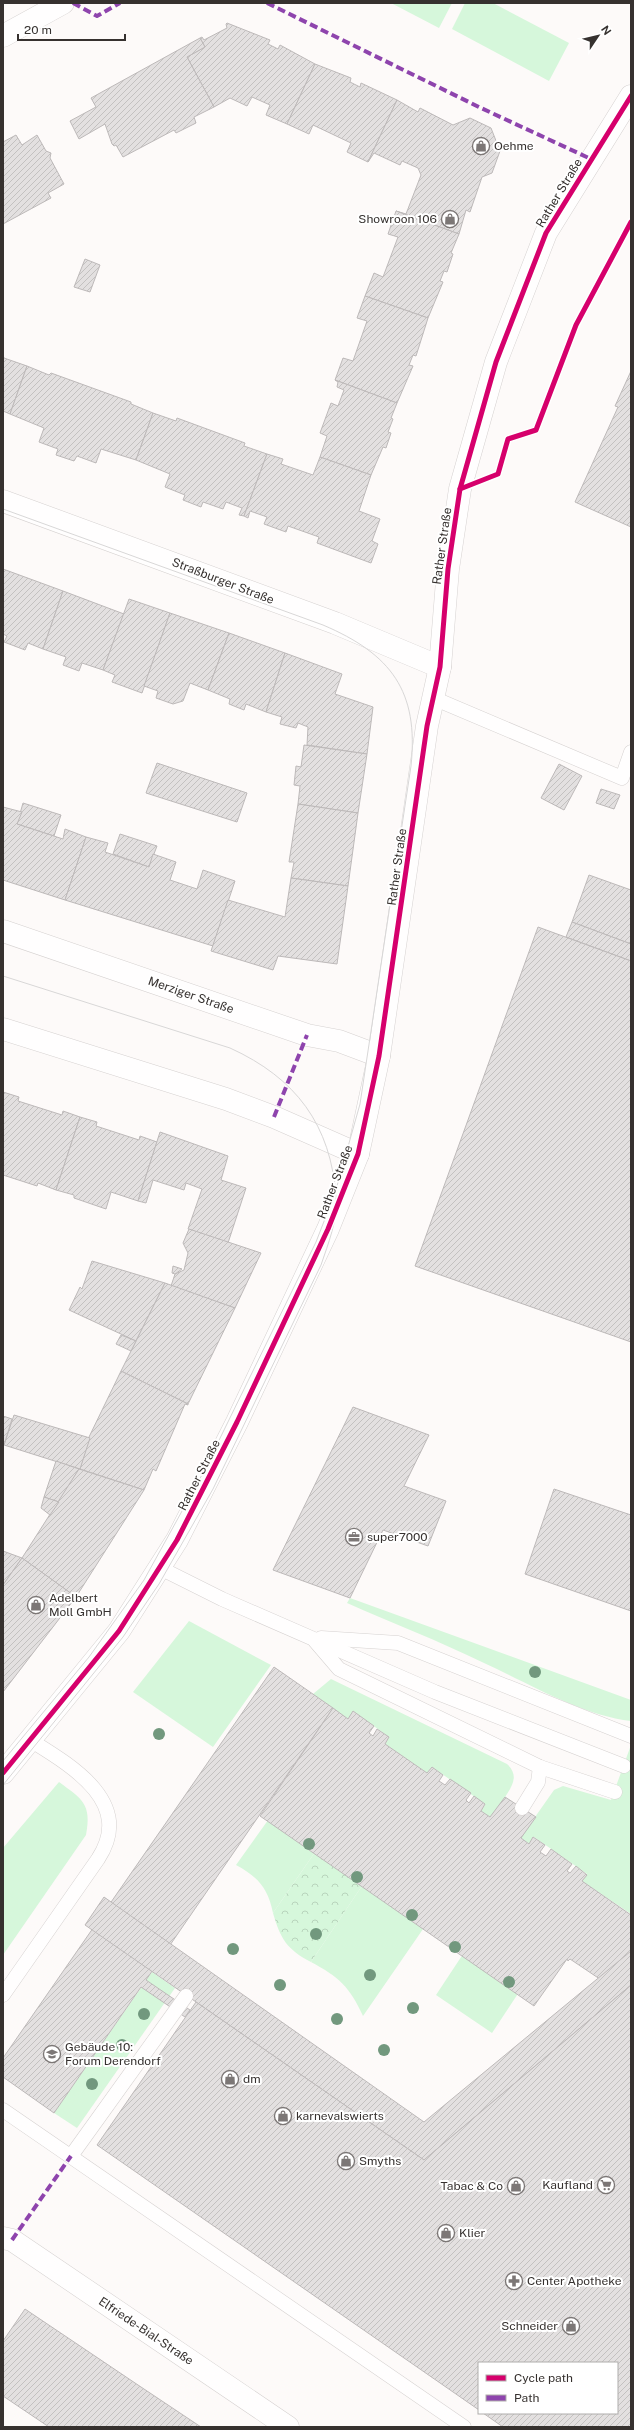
<svg xmlns="http://www.w3.org/2000/svg" width="634" height="2430" viewBox="0 0 634 2430" font-family="'Public Sans',sans-serif">
<style>
.green{fill:#d6f7db}
.forest{fill:url(#forest-crowns)}
.building{fill:url(#building-hatch);stroke:#bdb9b9}
.lines{fill:none;stroke-linecap:round;stroke-linejoin:round}
.service-casing{stroke:#d6d2d1;stroke-width:15}
.minor-casing{stroke:#d6d2d1;stroke-width:23}
.tertiary-casing{stroke:#d6d2d1;stroke-width:23}
.service{stroke:#fffefe;stroke-width:14}
.minor{stroke:#fffefe;stroke-width:22}
.tertiary{stroke:#fffefe;stroke-width:22}
.tram{stroke:#d8d7d7;stroke-width:1}
.quiet{stroke:#8e44ad;stroke-width:4;stroke-dasharray:8 4;stroke-linecap:butt}
.cycleway-casing{stroke:#fff;stroke-width:8}
.cycleway{stroke:#d6006c;stroke-width:5}
.tree{fill:#72987e}
.labels{text-anchor:middle;stroke-width:4;stroke-linejoin:round;paint-order:stroke}
.poi-label{font-size:12px;fill:#36312f;stroke:#fff;text-anchor:start}
.street-label{font-size:12px;fill:#36312f;stroke:#fff}
</style>
<defs>
<pattern id="forest-crowns" width="20" height="18" patternUnits="userSpaceOnUse"><rect width="20" height="18" fill="#d6f7db"/><path d="M2 6a3 3 0 1 1 6 0M12 15a3 3 0 1 1 6 0" fill="none" stroke="#b8d4bc"/></pattern>
<pattern id="building-hatch" width="6" height="6" patternUnits="userSpaceOnUse"><rect width="6" height="6" fill="#e3e0e0"/><path d="M-1 1l2-2M0 6l6-6M5 7l2-2" fill="none" stroke="#c3c1c0"/></pattern>
</defs>
<rect width="100%" height="100%" fill="#fdfaf9"/>
<g class="green">
<path d="M391,3H452L439,28Z"/>
<path d="M465,3H493L569,43L549,81L452,29Z"/>
<path d="M350,1598L631,1700V1721C581,1715 530,1684 484,1663C439,1641 392,1623 347,1603Z"/>
<path d="M189,1621L271,1665L213,1747L133,1692Z"/>
<path d="M331,1679L507,1764C519,1775 513,1785 505,1797L535,1817L554,1790L563,1786L611,1800L631,1745V1914L582,1881L587,1874L534,1837L529,1844L481,1811L485,1804L432,1767L427,1773L385,1744L389,1737L354,1712L348,1719L313,1694Z"/>
<path d="M59,1782C82,1799 92,1804 86,1835L3,1955V1848Z"/>
<path d="M276,1809L322,1842L273,1913C268,1888 258,1877 236,1865Z"/>
<path d="M370,1874L432,1916L363,2016C350,1987 339,1977 311,1962Z"/>
<path d="M471,1942L527,1980L492,2033L436,1995Z"/>
<path d="M152,1972L175,1988L77,2128L54,2113Z"/>
</g>
<path class="forest" d="M322,1842L370,1874L311,1962C287,1950 280,1938 273,1913Z"/>
<g class="building">
<path d="M227,23L270,40L268,44L278,49L280,45L315,64L287,124L266,115L270,105L252,97L247,106L230,98L214,107L187,57L205,47L200,38L202,37L204,40L227,28L226,24Z"/>
<path d="M200,38L205,47L187,57L214,107L194,117L196,123L176,133L174,130L123,157L116,145L114,146L112,144L105,124L79,139L70,121L96,107L91,98Z"/>
<path d="M315,64L351,78L350,82L360,87L361,83L397,100L368,162L347,152L351,143L313,125L309,134L287,124Z"/>
<path d="M397,100L418,112L420,108L453,125L470,118L491,128L500,151L492,173L482,177L470,212L466,210L459,234L396,211L406,214L421,175L418,168L402,161L400,165L374,153L368,162Z"/>
<path d="M16,135L22,145L37,135L46,151L51,153L50,158L64,184L48,193L51,198L3,224V142Z"/>
<path d="M396,211L459,234L451,253L453,254L447,272L444,271L440,281L443,282L428,318L365,296L374,273L383,277L398,237L388,234Z"/>
<path d="M85,259L100,265L90,292L74,287Z"/>
<path d="M365,296L428,318L416,356L413,355L409,365L413,366L397,403L335,380L343,358L353,361L367,321L357,318Z"/>
<path d="M3,355L4,358L27,366L10,414L3,411Z"/>
<path d="M27,366L49,375L51,373L131,402V404L153,413L136,460L101,449L96,463L77,456L74,461L56,455L58,449L39,442L44,428L10,414Z"/>
<path d="M631,371V527L575,502L618,407L615,406Z"/>
<path d="M335,380L397,403L391,418L393,419L388,432L391,433L386,448L383,447L371,475L320,457L327,436L320,433L331,403L338,406L344,390L337,387L338,382Z"/>
<path d="M153,413L176,421L177,418L245,443L244,446L267,454L244,516L239,515L242,508L226,502L223,509L203,502L201,507L183,500L185,495L165,487L170,474L136,460Z"/>
<path d="M267,454L283,459L281,464L313,475L320,457L371,475L359,511L380,519L372,541L378,544L371,563L317,543L319,537L288,526L286,532L264,524L267,517L250,511L248,518L244,516Z"/>
<path d="M3,569L63,591L43,649L28,643L25,650L4,642L7,636L3,634Z"/>
<path d="M63,591L124,614L103,670L82,663L79,671L63,665L66,657L43,649Z"/>
<path d="M129,599L170,613L142,693L112,682L115,675L103,670Z"/>
<path d="M170,613L229,633L208,690L190,683L183,701L173,704L156,698L158,691L144,686Z"/>
<path d="M229,633L285,653L266,712L246,704L244,710L229,704L230,699L208,690Z"/>
<path d="M285,653L342,674L335,694L373,707L367,754L307,745L308,727L298,723L296,728L280,724L282,717L266,712Z"/>
<path d="M304,745L367,754L358,813L298,804L300,786L294,785L296,766L301,767Z"/>
<path d="M157,763L247,793L237,822L146,793Z"/>
<path d="M559,764L582,776L564,810L541,798Z"/>
<path d="M601,789L620,795L614,809L596,803Z"/>
<path d="M23,803L61,815L54,836L17,824Z"/>
<path d="M298,804L358,813L348,886L291,878L294,862H289Z"/>
<path d="M3,807L22,812L17,824L63,839L65,829L86,837L65,900L3,880Z"/>
<path d="M120,834L157,846L149,867L113,854Z"/>
<path d="M86,837L108,843L105,852L149,867L153,854L176,862L170,880L197,889L203,870L235,881L213,946L65,900Z"/>
<path d="M589,875L631,890V944L572,922Z"/>
<path d="M291,878L348,886L337,964L278,956L273,970L211,951L228,900L285,917Z"/>
<path d="M572,922L631,944V961L566,937Z"/>
<path d="M538,927L631,961V1342L415,1266Z"/>
<path d="M3,1092L19,1097L18,1101L62,1115L63,1111L80,1117L56,1190L38,1183L37,1186L3,1175Z"/>
<path d="M80,1117L97,1122L96,1126L139,1140L140,1136L157,1142L138,1201L111,1192L106,1209L74,1198V1195L56,1190Z"/>
<path d="M160,1132L228,1156L221,1180L246,1188L228,1243L188,1229L202,1189L186,1183L184,1190L153,1180L146,1203L138,1201Z"/>
<path d="M189,1229L261,1253L235,1308L171,1286L175,1274L184,1270L188,1253L183,1243Z"/>
<path d="M92,1261L165,1283L136,1341L69,1310L80,1287L82,1289Z"/>
<path d="M173,1266L182,1269L175,1274L172,1273Z"/>
<path d="M165,1283L235,1308L188,1404L121,1371Z"/>
<path d="M121,1335L136,1341L131,1351L116,1344Z"/>
<path d="M121,1371L188,1404V1405L185,1404L156,1471L153,1469L144,1490L80,1469L89,1437Z"/>
<path d="M353,1407L429,1435L404,1486L446,1501L428,1546L383,1530L350,1598L273,1570Z"/>
<path d="M14,1415L90,1438L80,1469L4,1445Z"/>
<path d="M3,1416L12,1419L4,1445H3Z"/>
<path d="M56,1461L79,1469L59,1502L44,1497Z"/>
<path d="M79,1469L144,1490L76,1597L22,1558Z"/>
<path d="M554,1489L631,1515V1611L525,1574Z"/>
<path d="M44,1497L59,1502L50,1515L41,1508Z"/>
<path d="M3,1551L22,1558L3,1585Z"/>
<path d="M22,1558L76,1597L3,1692V1585Z"/>
<path d="M274,1667L333,1708L146,1980L190,2010L185,2017L141,1987L54,2113L3,2077V2058Z"/>
<path d="M333,1708L348,1719L353,1711L374,1726L369,1733L373,1736L377,1729L389,1737L385,1744L427,1773L432,1767L443,1775L439,1781L445,1785L450,1779L471,1793L466,1800L469,1803L474,1796L485,1804L481,1811L490,1817L505,1797L536,1817L521,1838L529,1844L533,1837L545,1845L540,1852L546,1856L551,1849L572,1864L567,1871L570,1873L576,1866L587,1875L582,1881L631,1915V2000L570,1959L568,1961L567,1959L534,2006L260,1816Z"/>
<path d="M104,1897L424,2122L631,1951V1985L424,2160L85,1925Z"/>
<path d="M631,1985V2427H503L483,2413H617V2363H479V2410L97,2145L196,2002L424,2160Z"/>
<path d="M25,2309L141,2387L201,2427H49L3,2396V2341Z"/>
</g>
<g class="lines">
<g class="service-casing">
<g id="service">
<path d="M433,698L622,778L631,752"/>
<path d="M160,1568L222,1599L435,1692L624,1766"/>
<path d="M321,1638L398,1643L631,1736"/>
<path d="M315,1641L339,1669L540,1767L615,1792"/>
<path d="M522,1808L538,1782L540,1767"/>
<path d="M3,1995L98,1859C135,1803 72,1766 30,1740"/>
<path d="M3,2110L464,2427"/>
<path d="M71,2156L186,1996"/>
</g>
</g>
<g class="minor-casing">
<g id="minor">
<path d="M3,36L63,3"/>
<path d="M3,501L335,623L440,667"/>
<path d="M3,931L307,1035L339,1041L379,1056"/>
<path d="M3,1029L226,1099L274,1117L358,1154"/>
<path d="M3,2238L12,2240L288,2427"/>
</g>
</g>
<g class="tertiary-casing">
<path id="tertiary" d="M3,1773L119,1631L177,1540L237,1422L328,1229L358,1154L379,1056L427,726L440,667L448,569L460,489L496,362L546,233L631,96"/>
</g>
<use href="#service" class="service"/>
<use href="#minor" class="minor"/>
<use href="#tertiary" class="tertiary"/>
<g class="tram">
<path d="M3,509L323,625C391,654 419,691 411,766L360,1104L335,1193L316,1242L203,1473L144,1580L89,1657L3,1761"/>
<path d="M3,976L230,1048C296,1078 331,1125 336,1197C338,1220 328,1244 321,1265L213,1489L159,1584L123,1637L3,1785"/>
</g>
<g class="quiet">
<path d="M73,3L97,16L120,3"/>
<path d="M267,3L481,108L591,159"/>
<path d="M274,1117L307,1035"/>
<path d="M12,2240L71,2156"/>
</g>
<g class="cycleway-casing">
<g id="cycleway">
<path d="M460,489L498,474L508,439L536,430L576,325L631,222"/>
<path d="M3,1773L119,1631L177,1540L237,1422L328,1229L358,1154L379,1056L427,726L440,667L448,569L460,489L496,362L546,233L631,96"/>
</g>
</g>
<use href="#cycleway" class="cycleway"/>
</g>
<g class="tree">
<circle cx="535" cy="1672" r="6"/>
<circle cx="159" cy="1734" r="6"/>
<circle cx="309" cy="1844" r="6"/>
<circle cx="357" cy="1877" r="6"/>
<circle cx="412" cy="1915" r="6"/>
<circle cx="316" cy="1934" r="6"/>
<circle cx="455" cy="1947" r="6"/>
<circle cx="233" cy="1949" r="6"/>
<circle cx="370" cy="1975" r="6"/>
<circle cx="509" cy="1982" r="6"/>
<circle cx="280" cy="1985" r="6"/>
<circle cx="413" cy="2008" r="6"/>
<circle cx="144" cy="2014" r="6"/>
<circle cx="337" cy="2019" r="6"/>
<circle cx="122" cy="2045" r="6"/>
<circle cx="384" cy="2050" r="6"/>
<circle cx="92" cy="2084" r="6"/>
</g>
<defs>
<g id="shop-ring" transform="scale(0.9)"><circle r="9.5" fill="#fff" stroke="#7c7776" stroke-width="1.5"/><path d="M-5-2.5h2.3a2.7 3.5 0 0 1 5.4 0H5L5.5 6h-11ZM-1.5-2.5h3a1.5 2.3 0 0 0-3 0Z" fill="#7c7776"/></g>
<g id="office-ring" transform="scale(0.9)"><circle r="9.5" fill="#fff" stroke="#7c7776" stroke-width="1.5"/><path d="M-6-3h4V-5.5h4V-3h4V5H-6ZM-1-4.5V-3h2v-1.5ZM-6 0V1H6V0Z" fill="#7c7776"/></g>
<g id="university-ring" transform="scale(0.9)"><circle r="9.5" fill="#fff" stroke="#7c7776" stroke-width="1.5"/><path d="M0-5L7-2L0 1L-7-2ZM-4 1L0 2.5L4 1V4Q0 6-4 4Z" fill="#7c7776"/></g>
<g id="supermarket-ring" transform="scale(0.9)"><circle r="9.5" fill="#fff" stroke="#7c7776" stroke-width="1.5"/><path d="M-6-5.5h2.5l.6 2H6L4.5 2H-2.5L-4.4-4H-6ZM-1.5 3.2a1.3 1.3 0 1 0 .1 0ZM3 3.2a1.3 1.3 0 1 0 .1 0Z" fill="#7c7776"/></g>
<g id="pharmacy-ring" transform="scale(0.9)"><circle r="9.5" fill="#fff" stroke="#7c7776" stroke-width="1.5"/><path d="M-2-6h4v4h4v4h-4v4h-4v-4h-4v-4h4Z" fill="#7c7776"/></g>
</defs>
<g fill-rule="evenodd">
<use href="#shop-ring" x="481" y="146"/>
<use href="#shop-ring" x="450" y="219"/>
<use href="#office-ring" x="354" y="1537"/>
<use href="#shop-ring" x="36" y="1605"/>
<use href="#university-ring" x="52" y="2054"/>
<use href="#shop-ring" x="230" y="2079"/>
<use href="#shop-ring" x="283" y="2116"/>
<use href="#shop-ring" x="346" y="2161"/>
<use href="#supermarket-ring" x="606" y="2185"/>
<use href="#shop-ring" x="516" y="2186"/>
<use href="#shop-ring" x="446" y="2233"/>
<use href="#pharmacy-ring" x="514" y="2281"/>
<use href="#shop-ring" x="571" y="2326"/>
</g>
<g class="labels">
<g class="poi-label">
<text x="494" y="150">Oehme</text>
<text x="437" y="223" text-anchor="end">Showroon 106</text>
<text x="367" y="1541">super7000</text>
<text x="49" y="1602">Adelbert<tspan x="49" dy="14">Moll GmbH</tspan></text>
<text x="65" y="2051">Gebäude 10:<tspan x="65" dy="14">Forum Derendorf</tspan></text>
<text x="243" y="2083">dm</text>
<text x="296" y="2120">karnevalswierts</text>
<text x="359" y="2165">Smyths</text>
<text x="593" y="2189" text-anchor="end">Kaufland</text>
<text x="503" y="2190" text-anchor="end">Tabac &amp; Co</text>
<text x="459" y="2237">Klier</text>
<text x="527" y="2285">Center Apotheke</text>
<text x="558" y="2330" text-anchor="end">Schneider</text>
</g>
<g class="street-label">
<text transform="translate(559 193) rotate(-59)" y="4">Rather Straße</text>
<text transform="translate(442 546) rotate(-82)" y="4">Rather Straße</text>
<text transform="translate(223 581) rotate(21)" y="4">Straßburger Straße</text>
<text transform="translate(397 867) rotate(-82)" y="4">Rather Straße</text>
<text transform="translate(191 995) rotate(19)" y="4">Merziger Straße</text>
<text transform="translate(335 1182) rotate(-69)" y="4">Rather Straße</text>
<text transform="translate(199 1475) rotate(-63)" y="4">Rather Straße</text>
<text transform="translate(146 2331) rotate(34)" y="4">Elfriede-Bial-Straße</text>
</g>
</g>
<rect width="634" height="2430" fill="none" stroke="#36312f" stroke-width="8"/>
<rect x="478" y="2362" width="140" height="52" fill="#ffffff" stroke="#afadac"/>
<rect x="486" y="2375" width="20" height="6" fill="#d6006c" stroke="#afadac"/>
<text x="514" y="2382" font-size="12" fill="#36312f">Cycle path</text>
<rect x="486" y="2395" width="20" height="6" fill="#8e44ad" stroke="#afadac"/>
<text x="514" y="2402" font-size="12" fill="#36312f">Path</text>
<g transform="translate(598 36) rotate(55)" stroke="#ffffff" stroke-width="3" paint-order="stroke">
<path d="M0-3L7 15L0 10L-7 15Z" fill="#36312f"/>
<text y="-6" font-size="11" font-weight="bold" text-anchor="middle" fill="#36312f">N</text>
</g>
<path d="M18 34v6h107v-6" fill="none" stroke="#36312f" stroke-width="2"/>
<text x="24" y="34" font-size="12" fill="#36312f" stroke="#ffffff" stroke-width="3" paint-order="stroke">20 m</text>
</svg>
